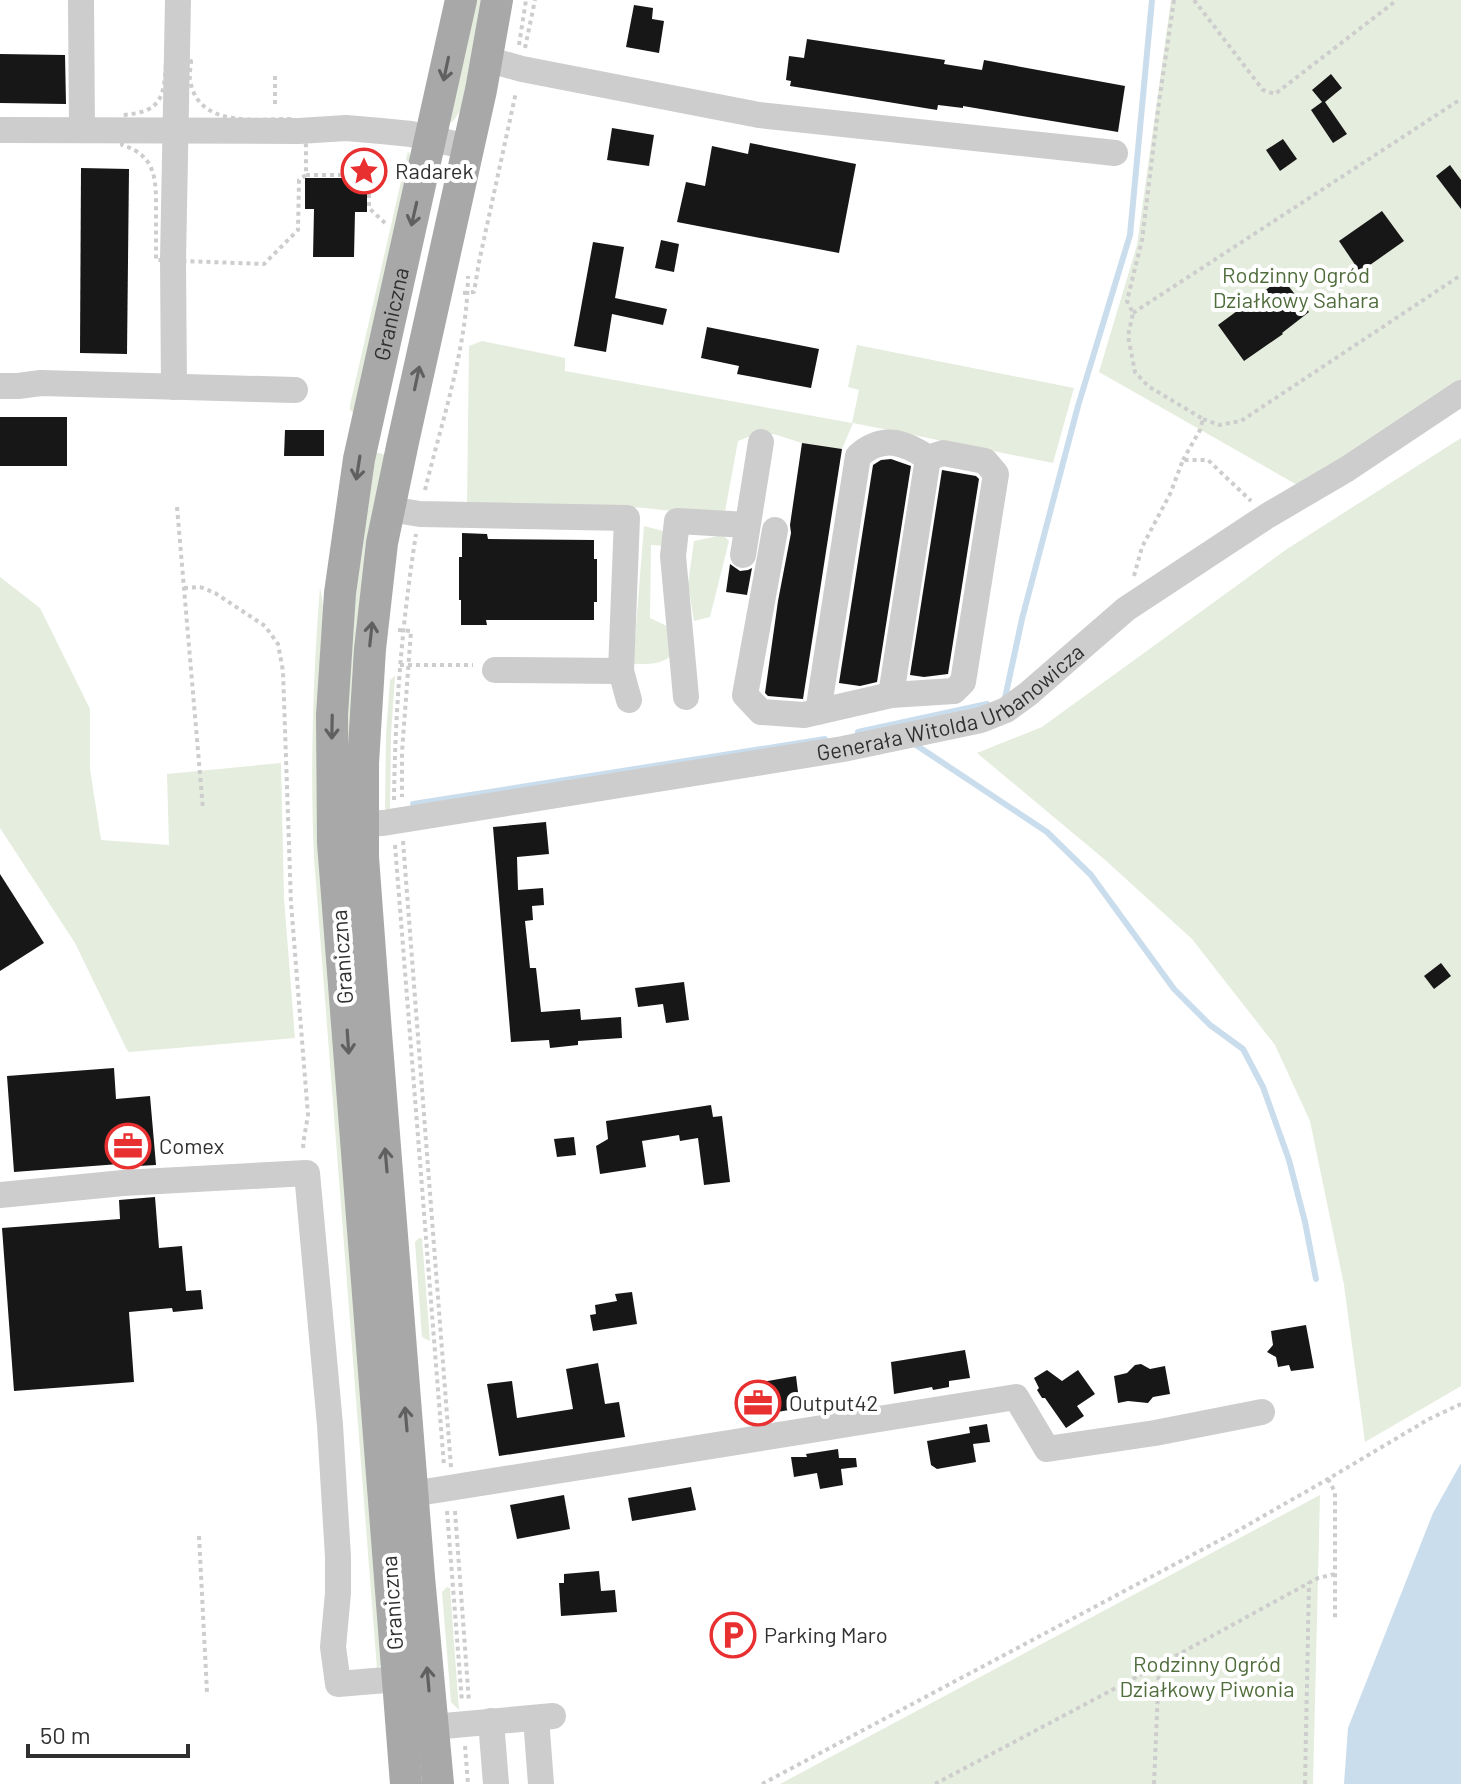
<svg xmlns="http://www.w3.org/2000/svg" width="1461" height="1784" viewBox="0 0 1461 1784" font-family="Barlow,sans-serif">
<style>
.green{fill:#e5edde}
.water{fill:#cadded}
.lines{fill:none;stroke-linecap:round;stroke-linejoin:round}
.stream{stroke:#cadded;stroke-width:6}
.building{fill:#171717}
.path{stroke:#cdcdcd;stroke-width:4;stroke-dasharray:4 4;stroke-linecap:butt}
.minor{stroke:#cdcdcd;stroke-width:26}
.major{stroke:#a8a8a8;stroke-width:32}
.oneway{stroke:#606060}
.labels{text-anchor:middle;stroke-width:8;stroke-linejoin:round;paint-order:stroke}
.poi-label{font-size:22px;fill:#303030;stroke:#fff;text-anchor:start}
.park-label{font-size:22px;fill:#506d3c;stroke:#fff}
.street-label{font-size:22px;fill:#303030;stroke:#fff}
</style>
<rect width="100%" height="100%" fill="#fff"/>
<g class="green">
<path d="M475,0H483L463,106L454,120L450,123H448Z"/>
<path d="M1171,0H1461V381L1299,486L1099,372L1137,245Z"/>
<path d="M408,151L411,157L356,415L350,410V405Z"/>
<path d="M482,341L565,358V371L852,423L859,390L848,387L857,345L1074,388L1053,463L853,423L842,449C829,447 815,446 802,443C772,435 770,427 738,441L724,517L645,508L591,505H467L469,346Z"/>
<path d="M1461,438V1386L1365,1442L1344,1285L1310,1121L1275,1045L1192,939L1104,859L977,753L1042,727L1287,549Z"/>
<path d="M375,452L386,455L350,752H344L349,639Z"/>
<path d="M644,526L667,532V546L651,545L650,618L673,629L671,656C660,665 648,664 633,664Z"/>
<path d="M723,535L729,541L710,617L694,621L688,584L694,541Z"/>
<path d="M0,577L40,608L90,709V769L101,840L169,845L167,774L281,763L284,898L295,1038L129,1052L127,1050L75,943L0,828Z"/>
<path d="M320,587L325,617L381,1665L377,1669L314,858C310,767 313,678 320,587Z"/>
<path d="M395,676L391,735L390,815L386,811L385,806L386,735L390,680Z"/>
<path d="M419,1238H422L430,1341L422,1337L415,1242Z"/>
<path d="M1320,1495L1313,1784H780Z"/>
<path d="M447,1587L450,1588L459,1710L451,1702L442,1592Z"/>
</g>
<path class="water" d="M1461,1463V1784H1344L1348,1728L1433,1513Z"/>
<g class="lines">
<g class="stream">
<path d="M1005,698L1022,619L1078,406L1130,235L1152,0"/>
<path d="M858,732L987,704"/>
<path d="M916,745L1047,832L1091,875L1174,989L1210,1025L1243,1049L1263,1087L1289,1160L1305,1222L1316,1279"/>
<path d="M413,804L825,739"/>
</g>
</g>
<g class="building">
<path d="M634,5L653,8L652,19L664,21L659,53L626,47Z"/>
<path d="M807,39L945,60L944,64L982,70L984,60L1125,86L1118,132L963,106V108L938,105L937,110L790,86L791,81L786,80L789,56L804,58Z"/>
<path d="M0,54L65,55L66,104L0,103Z"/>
<path d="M1331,74L1342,88L1325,102L1347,134L1333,143L1311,110L1322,102L1312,90Z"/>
<path d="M612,128L654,135L649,166L607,160Z"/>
<path d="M1283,139L1297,159L1280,171L1266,150Z"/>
<path d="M750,143L856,164L839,253L677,222L686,182L705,186L712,146L748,154Z"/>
<path d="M1450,165L1461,180V209L1436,176Z"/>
<path d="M81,168L129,169L127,354L80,353Z"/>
<path d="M305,178H367V212H355L354,257H313L314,209H305Z"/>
<path d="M1382,211L1404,241L1360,272L1339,241Z"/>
<path d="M661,240L679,244L674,272L655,268Z"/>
<path d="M593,242L624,247L615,298L667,309L663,325L612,314L606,352L574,346Z"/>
<path d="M1282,278L1309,312L1282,333L1283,334L1244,361L1218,325Z"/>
<path d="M707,327L819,349L811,388L737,374L739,366L701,358Z"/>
<rect x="0" y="417" width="67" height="49"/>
<path d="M285,430H324V456H284Z"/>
<path d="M802,443L842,449L803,699L768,696L765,693L778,601L791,533L790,525Z"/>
<path d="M891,459L911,466L877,682L860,686L839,683L873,465L881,460Z"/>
<path d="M942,470L976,476L979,479L948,674L924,677L910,675Z"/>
<path d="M462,533L487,534L488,539L594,540V559H597V602H594V620H486L487,625H461V600H459V557H462Z"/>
<path d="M730,564L740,571L748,570L752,568L747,595L726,592Z"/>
<path d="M546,822L549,854L517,857L518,890L543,888L544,905L532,906L533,920L525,921L530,968H536L541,1012L580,1009L581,1020L621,1017L622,1038L578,1041V1045L550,1048L549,1040L511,1042L493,827Z"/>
<path d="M0,874L44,943L0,971Z"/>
<path d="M1441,963L1451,976L1434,989L1424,976Z"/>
<path d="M684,982L689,1020L666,1023L663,1004L638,1007L635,988Z"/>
<path d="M114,1068L116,1099L150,1096L156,1165L119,1167V1164L14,1172L7,1076Z"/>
<path d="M711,1105L713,1117L722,1116L730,1182L704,1185L698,1138L680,1141L679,1135L642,1141L646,1167L600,1174L596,1146L608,1139L606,1121Z"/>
<path d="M574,1137L576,1155L557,1157L554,1139Z"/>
<path d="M155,1197L159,1248L182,1246L186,1291L201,1290L203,1309L173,1312L172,1308L129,1312L134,1382L14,1391L2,1228L120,1219L119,1200Z"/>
<path d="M632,1292L637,1324L593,1331L590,1315L596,1314L595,1305L617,1301L615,1294Z"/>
<path d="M1306,1325L1314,1368L1291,1371L1289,1365L1278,1367L1276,1357L1267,1352L1273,1345L1271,1331Z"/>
<path d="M965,1350L970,1378L949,1381V1387L933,1390L932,1387L894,1394L891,1362Z"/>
<path d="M598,1363L605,1404L619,1402L625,1437L499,1456L487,1384L512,1381L517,1418L573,1409L566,1369Z"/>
<path d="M1141,1364L1150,1369L1165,1366L1170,1394L1153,1397L1148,1403L1128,1401L1118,1403L1114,1376L1127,1373L1135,1365Z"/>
<path d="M1047,1370L1062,1381L1078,1370L1095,1394L1077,1406L1084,1416L1066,1428L1045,1398H1042L1037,1390L1039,1388L1034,1378Z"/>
<path d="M796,1376L800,1408L755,1416L750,1410L746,1398L747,1390L751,1384Z"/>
<path d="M987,1424L990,1442L973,1444L976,1462L937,1469L931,1465L927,1441L970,1433L969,1427Z"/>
<path d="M838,1449L839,1458H856L857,1467L841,1469L843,1485L820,1489L817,1473L794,1477L791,1457H807L806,1454Z"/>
<path d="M691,1487L696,1510L632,1521L628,1498Z"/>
<path d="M564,1495L570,1529L517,1539L510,1505Z"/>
<path d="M599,1571L601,1591L615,1590L617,1612L561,1616L559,1583H564V1574Z"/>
</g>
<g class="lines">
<g class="path">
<path d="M1174,0L1159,102L1142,240L1127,301L1133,313L1128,336L1135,372L1148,386L1203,419L1200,430L1183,460"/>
<path d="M1194,0L1263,90L1275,94L1397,0"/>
<path d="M519,45L526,0"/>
<path d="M525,48L535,0"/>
<path d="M166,61H191C191,67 189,74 190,80C198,128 255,119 290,119L306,145V175L299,180L298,230L264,264L156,260C156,245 156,229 156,214C156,182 158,156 122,145L123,115C163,112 164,96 166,61Z"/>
<path d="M275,76V108"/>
<path d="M369,154V208L385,223"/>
<path d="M306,175H369"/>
<path d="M463,293L474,292L479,262L516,92"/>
<path d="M1133,313L1461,99"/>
<path d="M1203,419L1219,425L1241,421L1461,275"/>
<path d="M425,490C442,420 467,349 468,276"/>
<path d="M177,507L203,809"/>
<path d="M1134,576L1142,547L1170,494L1183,460H1208L1251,501"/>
<path d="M184,588L200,587L215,593L265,626L278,644L283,671L291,903L308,1115L303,1144L304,1151"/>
<path d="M398,630L411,631L402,752V797"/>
<path d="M400,665H473"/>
<path d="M394,800C395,711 402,623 416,534"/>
<path d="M403,841L451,1467"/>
<path d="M395,845L444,1466"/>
<path d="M1328,1479L1335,1492V1619"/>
<path d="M447,1511L462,1702"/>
<path d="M455,1511L469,1702"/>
<path d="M199,1536L207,1692"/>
<path d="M465,1746L468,1784"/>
<path d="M762,1784L1239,1530L1328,1479L1429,1419L1461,1404"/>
<path d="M935,1784L1159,1665L1318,1578L1335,1574"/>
<path d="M1154,1784L1159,1667"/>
<path d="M1305,1784L1309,1582"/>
</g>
<g class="minor">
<path d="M81,0L82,130"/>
<path d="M486,59L522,69L759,115L1115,153"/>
<path d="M0,130L299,131L346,128L381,131L411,134L468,147"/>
<path d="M0,386H18L41,383L295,390"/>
<path d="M174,387L173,261L178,0"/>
<path d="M389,509L420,514L627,518L621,671L629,700"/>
<path d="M775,530L745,695L761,712L804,715L891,695L954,691L963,682L996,474L985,461L943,453L928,458C903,441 882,435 858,456L818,712"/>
<path d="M743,555L761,442"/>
<path d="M495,670L621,671"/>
<path d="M891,695L928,458"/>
<path d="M686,697L673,556L677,521L747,525"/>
<path id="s1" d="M362,824L383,823L843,749L981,720L1006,710L1028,694L1126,609L1267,516L1347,469L1461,393"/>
<path d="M0,1195L123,1183L307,1173L330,1425L338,1557V1593L333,1647L338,1684L398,1679"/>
<path d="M412,1494L1016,1397L1047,1449L1155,1433L1262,1412"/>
<path d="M536,1718L541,1784"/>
<path d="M491,1721L496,1784"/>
<path d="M433,1727L553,1716"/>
</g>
<g class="major">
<path id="s2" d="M406,1784L333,843L332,715L340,593L359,459L461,0"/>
<path d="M438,1784L419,1577L376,1033L363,857V763L370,649L382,543L403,442L481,90L497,0"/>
</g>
</g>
<defs><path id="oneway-shaft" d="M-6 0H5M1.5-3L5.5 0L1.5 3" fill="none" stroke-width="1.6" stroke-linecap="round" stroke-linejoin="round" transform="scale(2)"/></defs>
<g class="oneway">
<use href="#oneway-shaft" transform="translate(446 69) rotate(102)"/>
<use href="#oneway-shaft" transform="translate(414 214) rotate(103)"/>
<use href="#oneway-shaft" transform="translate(417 378) rotate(-78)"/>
<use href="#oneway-shaft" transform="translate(358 468) rotate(99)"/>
<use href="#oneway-shaft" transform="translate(371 634) rotate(-84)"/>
<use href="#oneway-shaft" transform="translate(332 727) rotate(91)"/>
<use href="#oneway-shaft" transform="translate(348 1042) rotate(86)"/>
<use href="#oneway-shaft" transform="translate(386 1160) rotate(-95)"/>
<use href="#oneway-shaft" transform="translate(406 1419) rotate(-95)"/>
<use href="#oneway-shaft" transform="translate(428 1679) rotate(-95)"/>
</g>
<defs>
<g id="sight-ring" transform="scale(2.3)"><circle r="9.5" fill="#fff" stroke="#e93031" stroke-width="1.5"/><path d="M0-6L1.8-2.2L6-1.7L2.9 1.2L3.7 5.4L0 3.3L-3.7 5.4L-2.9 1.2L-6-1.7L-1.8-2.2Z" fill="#e93031"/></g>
<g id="office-ring" transform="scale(2.3)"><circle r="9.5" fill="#fff" stroke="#e93031" stroke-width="1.5"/><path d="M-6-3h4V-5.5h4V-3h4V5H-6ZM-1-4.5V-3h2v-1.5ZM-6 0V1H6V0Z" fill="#e93031"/></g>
<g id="parking-ring" transform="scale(2.3)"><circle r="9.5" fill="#fff" stroke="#e93031" stroke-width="1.5"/><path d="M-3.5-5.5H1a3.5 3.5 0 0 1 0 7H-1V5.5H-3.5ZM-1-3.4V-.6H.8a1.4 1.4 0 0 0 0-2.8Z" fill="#e93031"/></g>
</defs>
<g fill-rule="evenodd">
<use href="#sight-ring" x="364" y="171"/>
<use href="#office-ring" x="128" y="1146"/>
<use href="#office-ring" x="758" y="1403"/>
<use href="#parking-ring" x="733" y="1635"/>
</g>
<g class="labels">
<g class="poi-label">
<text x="395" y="179">Radarek</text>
<text x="159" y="1154">Comex</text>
<text x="789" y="1411">Output42</text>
<text x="764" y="1643">Parking Maro</text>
</g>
<g class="park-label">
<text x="1296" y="283">Rodzinny Ogród<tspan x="1296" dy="25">Działkowy Sahara</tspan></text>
<text x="1207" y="1672">Rodzinny Ogród<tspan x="1207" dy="25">Działkowy Piwonia</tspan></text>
</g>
<g class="street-label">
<text dy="8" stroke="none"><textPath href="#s2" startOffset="1478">Graniczna</textPath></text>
<text dy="8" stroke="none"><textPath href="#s1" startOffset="606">Generała Witolda Urbanowicza</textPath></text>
<text transform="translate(342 957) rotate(-94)" y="8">Graniczna</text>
<text transform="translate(392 1603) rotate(-94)" y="8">Graniczna</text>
</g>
</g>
<path d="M28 1744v12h160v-12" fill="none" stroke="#303030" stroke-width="4"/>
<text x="40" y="1744" font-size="24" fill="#303030" stroke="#ffffff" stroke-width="6" paint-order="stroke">50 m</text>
</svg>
